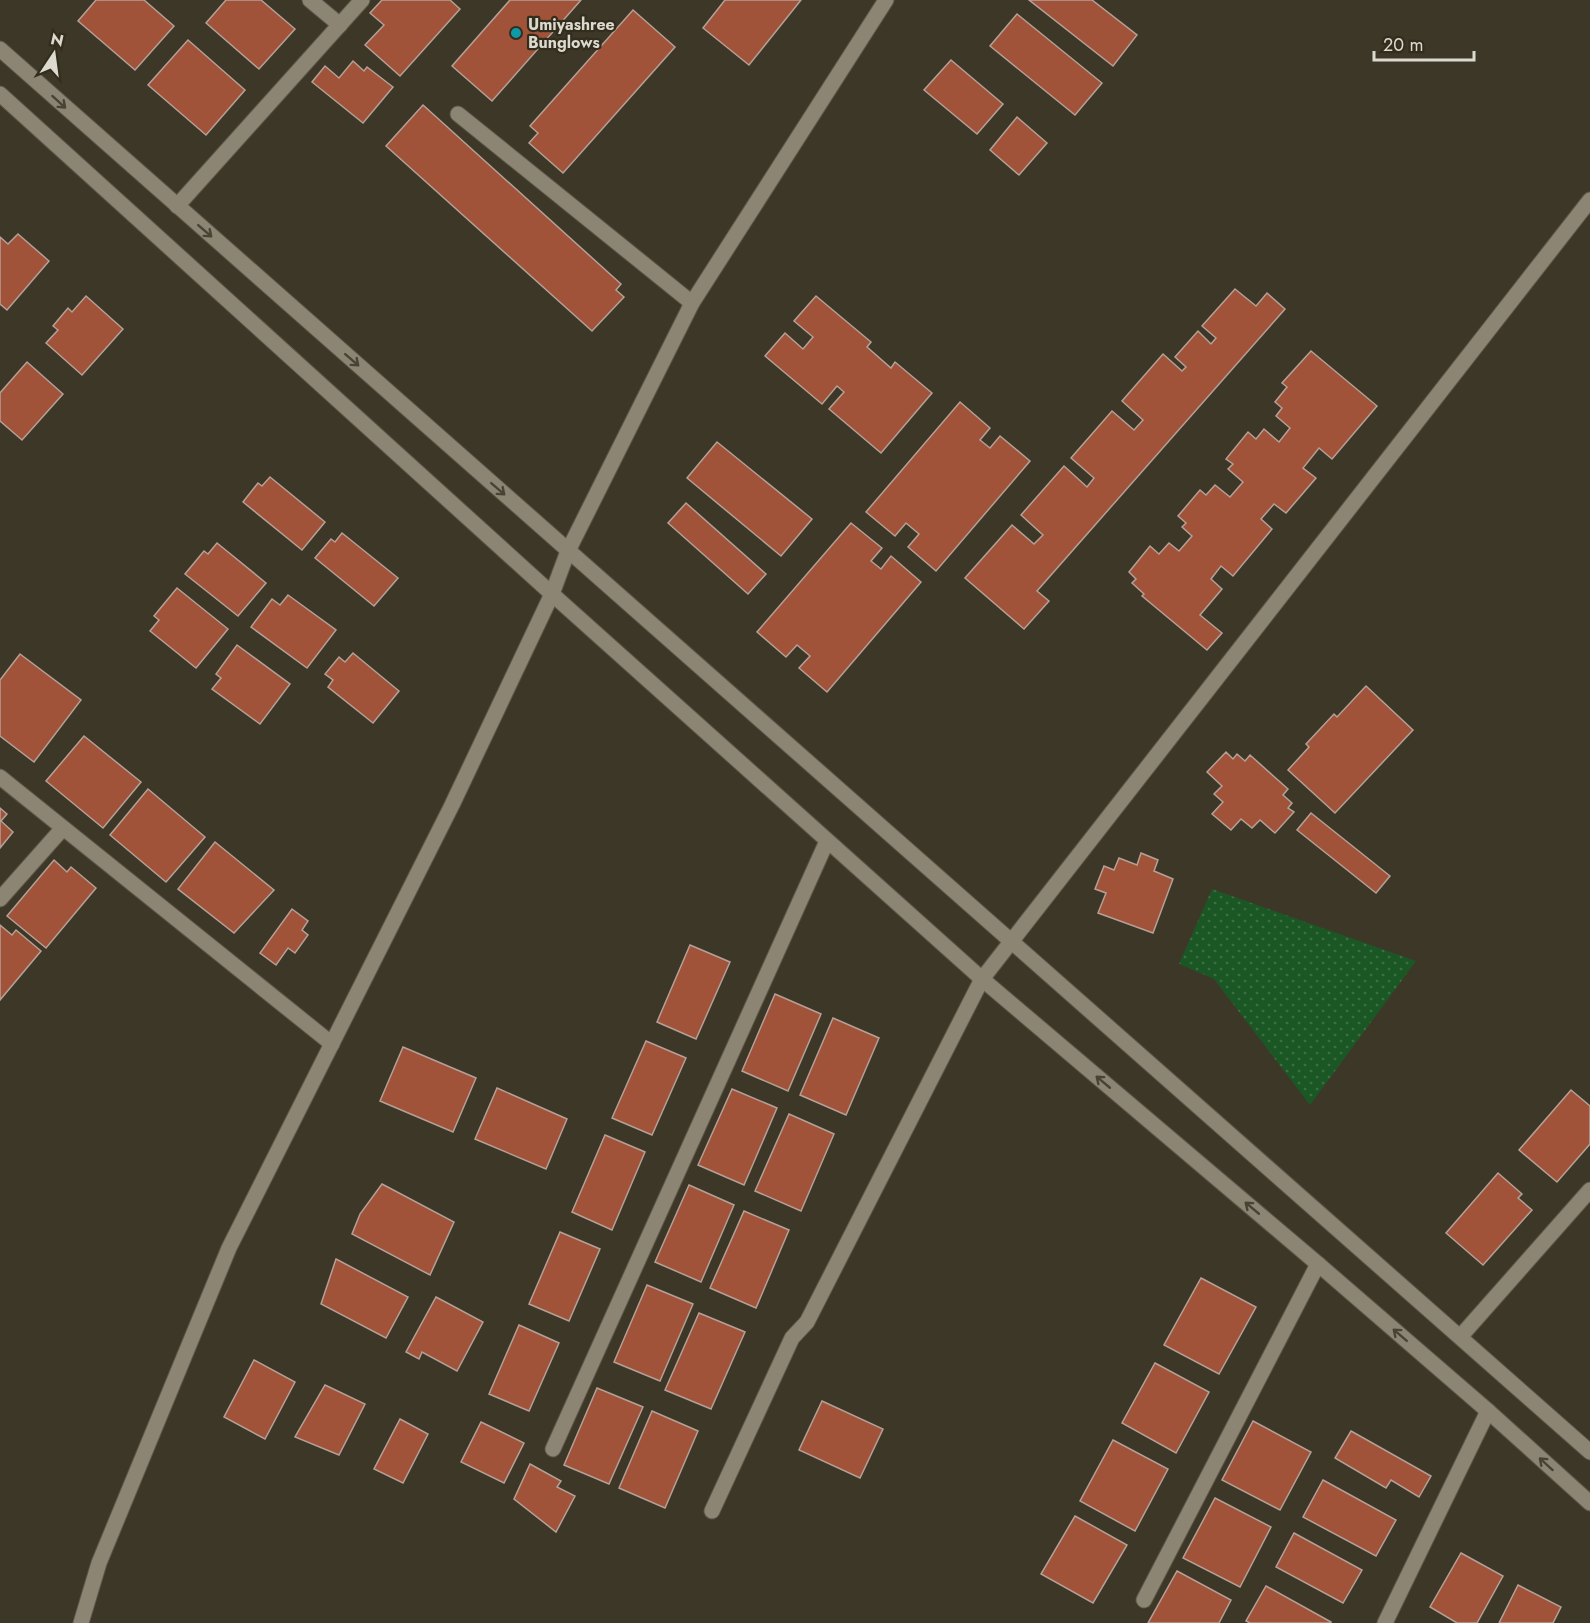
<svg xmlns="http://www.w3.org/2000/svg" width="1590" height="1623" viewBox="0 0 1590 1623" font-family="Jost,sans-serif">
<style>
.grass{fill:url(#grass-dots)}
.building{fill:#a05338;stroke:#b5a098;stroke-width:1.5}
.lines{fill:none;stroke-linecap:round;stroke-linejoin:round}
.minor-casing{stroke:#5b5649;stroke-width:17}
.minor{stroke:#8c8573;stroke-width:15}
.oneway{stroke:#494333}
.culture-dot{fill:#0f9aa8;stroke:#332d1e;stroke-width:2}
.labels{text-anchor:middle;stroke-width:4.5;stroke-linejoin:round;paint-order:stroke}
.poi-label{font-size:16px;font-weight:bold;fill:#dcd9cf;stroke:#332d1e;text-anchor:start}
</style>
<defs>
<pattern id="grass-dots" width="8" height="8" patternUnits="userSpaceOnUse" patternTransform="scale(1.5)"><rect width="8" height="8" fill="#1b5724"/><path d="M2 2h.1M6 6h.1" fill="none" stroke="#3c6f43" stroke-width="1.8" stroke-linecap="round"/></pattern>
</defs>
<rect width="100%" height="100%" fill="#3d3728"/>
<path class="grass" d="M1212,889L1416,961L1310,1105L1214,979L1179,964Z"/>
<g class="building">
<path d="M96,0H144L174,26L135,70L78,21Z"/>
<path d="M226,0H261L295,29L259,69L206,23Z"/>
<path d="M382,0H450L460,9L400,76L365,45L384,25L370,13Z"/>
<path d="M510,0H581L492,101L452,66Z"/>
<path d="M725,0H801L749,65L703,28Z"/>
<path d="M1029,0H1092L1137,35L1113,66Z"/>
<path d="M633,10L675,47L563,173L529,143L538,133L530,126Z"/>
<path d="M1017,14L1102,83L1075,115L990,46Z"/>
<path d="M188,40L245,90L206,135L148,85Z"/>
<path d="M951,60L1003,104L977,134L924,90Z"/>
<path d="M353,61L364,71L367,67L393,87L363,123L312,82L325,66L339,78Z"/>
<path d="M423,105L621,284L616,290L624,297L592,331L386,146Z"/>
<path d="M1017,117L1047,143L1019,175L990,150Z"/>
<path d="M18,234L49,261L7,310L0,304V237L8,244Z"/>
<path d="M1235,289L1256,306L1267,293L1285,309L1037,591L1049,601L1024,629L965,578L1012,525L1034,544L1043,535L1021,515L1064,466L1087,487L1094,478L1071,458L1112,411L1134,430L1143,420L1122,401L1163,354L1182,371L1186,367L1175,357L1198,331L1211,344L1216,338L1202,326Z"/>
<path d="M86,296L123,329L82,375L46,343L58,330L53,326L68,308L72,312Z"/>
<path d="M816,296L871,342L867,347L891,368L895,362L932,393L881,453L829,409L844,392L837,386L822,404L765,356L785,333L803,349L813,337L794,321Z"/>
<path d="M1311,351L1377,406L1332,459L1319,448L1303,468L1316,478L1286,513L1274,504L1261,519L1272,529L1233,576L1221,566L1211,579L1222,589L1200,615L1222,633L1207,650L1142,596L1144,594L1132,583L1136,579L1129,572L1150,546L1159,554L1169,543L1179,551L1192,536L1182,527L1186,523L1178,516L1200,490L1206,495L1215,485L1230,497L1243,482L1228,469L1233,464L1226,459L1248,432L1256,439L1264,429L1279,442L1290,428L1276,416L1282,408L1275,402L1287,387L1282,383Z"/>
<path d="M27,362L63,394L22,440L0,421V393Z"/>
<path d="M960,402L990,428L980,440L990,448L1000,436L1030,461L936,571L908,547L919,534L906,523L895,536L866,512Z"/>
<path d="M717,442L812,519L781,556L687,478Z"/>
<path d="M270,477L325,522L302,550L243,502L258,483L262,486Z"/>
<path d="M686,503L766,574L748,594L668,523Z"/>
<path d="M851,523L882,548L871,561L881,569L891,556L921,582L827,692L799,668L810,656L797,645L786,657L757,632Z"/>
<path d="M342,533L398,578L374,606L315,558L331,539L335,542Z"/>
<path d="M217,543L266,583L238,616L185,574L204,551L208,554Z"/>
<path d="M177,588L228,629L196,668L150,631L159,620L154,616Z"/>
<path d="M288,595L336,630L307,668L251,627L272,599L280,605Z"/>
<path d="M237,645L290,684L260,724L212,689L221,678L216,674Z"/>
<path d="M353,653L399,691L373,723L328,687L333,680L325,674L339,657L345,662Z"/>
<path d="M20,654L81,700L34,762L0,736V680Z"/>
<path d="M1366,686L1413,730L1335,813L1288,770L1309,747L1306,744L1334,714L1337,717Z"/>
<path d="M84,736L141,782L103,828L46,781Z"/>
<path d="M1226,752L1233,759L1237,754L1245,761L1250,755L1288,789L1283,795L1292,803L1288,808L1294,812L1275,833L1260,820L1252,828L1241,819L1231,830L1212,814L1223,802L1214,794L1222,786L1207,772Z"/>
<path d="M148,789L205,837L166,882L110,835Z"/>
<path d="M0,808L7,814L1,821L13,832L0,848Z"/>
<path d="M1311,813L1390,876L1376,893L1297,830Z"/>
<path d="M215,842L274,890L234,933L178,889Z"/>
<path d="M1141,853L1158,860L1154,871L1173,879L1153,933L1098,913L1106,893L1095,889L1104,866L1114,870L1119,858L1137,865Z"/>
<path d="M54,860L67,872L71,867L96,888L46,948L7,916Z"/>
<path d="M292,909L308,921L302,930L308,935L295,953L288,948L276,965L260,953Z"/>
<path d="M0,925L12,935L16,930L41,951L0,1000Z"/>
<path d="M690,945L730,962L696,1039L657,1022Z"/>
<path d="M775,994L821,1014L788,1091L742,1071Z"/>
<path d="M833,1018L879,1038L846,1115L800,1095Z"/>
<path d="M646,1041L686,1058L652,1135L612,1118Z"/>
<path d="M403,1047L476,1078L453,1132L380,1101Z"/>
<path d="M497,1088L567,1119L546,1169L475,1139Z"/>
<path d="M732,1089L777,1108L744,1185L698,1165Z"/>
<path d="M1571,1090L1590,1106V1144L1557,1182L1519,1150Z"/>
<path d="M789,1114L834,1134L801,1211L755,1191Z"/>
<path d="M605,1135L645,1152L612,1230L572,1212Z"/>
<path d="M1498,1173L1522,1194L1518,1198L1532,1210L1483,1265L1446,1233Z"/>
<path d="M382,1184L454,1222L430,1275L352,1234L360,1214Z"/>
<path d="M689,1185L734,1205L701,1282L655,1262Z"/>
<path d="M744,1211L789,1230L756,1308L710,1288Z"/>
<path d="M560,1232L600,1249L569,1321L529,1304Z"/>
<path d="M336,1259L408,1297L386,1338L321,1304Z"/>
<path d="M1201,1278L1256,1307L1219,1374L1164,1345Z"/>
<path d="M647,1285L693,1304L660,1381L614,1362Z"/>
<path d="M436,1297L483,1322L457,1371L422,1352L419,1359L406,1352Z"/>
<path d="M699,1313L745,1332L711,1409L665,1390Z"/>
<path d="M519,1325L559,1343L529,1411L489,1394Z"/>
<path d="M254,1360L295,1382L265,1439L224,1417Z"/>
<path d="M1155,1363L1209,1392L1176,1453L1122,1423Z"/>
<path d="M325,1385L365,1404L339,1455L295,1437Z"/>
<path d="M597,1388L643,1407L609,1484L564,1465Z"/>
<path d="M822,1401L883,1429L860,1478L799,1450Z"/>
<path d="M652,1411L698,1431L665,1508L619,1488Z"/>
<path d="M400,1419L428,1434L403,1483L374,1469Z"/>
<path d="M1253,1421L1311,1452L1280,1510L1222,1480Z"/>
<path d="M481,1422L524,1443L504,1483L461,1462Z"/>
<path d="M1351,1431L1431,1476L1419,1497L1391,1480L1386,1488L1335,1458Z"/>
<path d="M1113,1440L1168,1469L1135,1531L1080,1501Z"/>
<path d="M530,1464L561,1481L557,1487L575,1496L556,1532L514,1499Z"/>
<path d="M1323,1480L1396,1520L1376,1556L1303,1517Z"/>
<path d="M1215,1498L1271,1527L1240,1587L1183,1558Z"/>
<path d="M1075,1516L1127,1545L1093,1603L1041,1574Z"/>
<path d="M1294,1533L1362,1570L1343,1603L1276,1567Z"/>
<path d="M1461,1553L1503,1576L1477,1623H1457L1430,1607Z"/>
<path d="M1177,1571L1231,1600L1219,1623H1148Z"/>
<path d="M1518,1585L1561,1607L1553,1623H1499Z"/>
<path d="M1266,1586L1331,1622V1623H1250L1246,1621Z"/>
</g>
<g class="lines">
<g class="minor-casing">
<g id="minor">
<path d="M310,0L340,25"/>
<path d="M0,49L1590,1452"/>
<path d="M0,94L552,594L982,979L1318,1264L1488,1411L1590,1503"/>
<path d="M458,114L692,303"/>
<path d="M177,206L362,0"/>
<path d="M0,777L332,1044"/>
<path d="M0,899L63,828"/>
<path d="M1460,1337L1590,1190"/>
<path d="M553,1449L827,841"/>
<path d="M712,1511L792,1338L807,1322L982,979L1590,200"/>
<path d="M1144,1600L1318,1264"/>
<path d="M81,1623L99,1563L229,1248L452,805L552,594L568,551L692,303L886,0"/>
<path d="M1385,1623L1488,1411"/>
</g>
</g>
<use href="#minor" class="minor"/>
</g>
<defs><path id="oneway-shaft" d="M-6 0H5M1.5-3L5.5 0L1.5 3" fill="none" stroke-width="1.6" stroke-linecap="round" stroke-linejoin="round" transform="scale(1.5)"/></defs>
<g class="oneway">
<use href="#oneway-shaft" transform="translate(59 102) rotate(42)"/>
<use href="#oneway-shaft" transform="translate(205 231) rotate(41)"/>
<use href="#oneway-shaft" transform="translate(352 360) rotate(41)"/>
<use href="#oneway-shaft" transform="translate(498 489) rotate(41)"/>
<use href="#oneway-shaft" transform="translate(1103 1082) rotate(-140)"/>
<use href="#oneway-shaft" transform="translate(1252 1208) rotate(-140)"/>
<use href="#oneway-shaft" transform="translate(1400 1335) rotate(-139)"/>
<use href="#oneway-shaft" transform="translate(1546 1464) rotate(-138)"/>
</g>
<circle class="culture-dot" cx="516" cy="33" r="6"/>
<g class="labels">
<g class="poi-label">
<text x="528" y="30">Umiyashree<tspan x="528" dy="18">Bunglows</tspan></text>
</g>
</g>
<g transform="translate(54 54) rotate(13)" stroke="#332d1e" stroke-width="4.5" paint-order="stroke">
<path d="M0-4.5L10 22L0 15L-10 22Z" fill="#dcd9cf"/>
<text y="-9" font-size="16" font-weight="bold" text-anchor="middle" fill="#dcd9cf">N</text>
</g>
<path d="M1374 51v9h100v-9" fill="none" stroke="#dcd9cf" stroke-width="3"/>
<text x="1383" y="51" font-size="18" fill="#dcd9cf" stroke="#332d1e" stroke-width="4.5" paint-order="stroke">20 m</text>
</svg>
